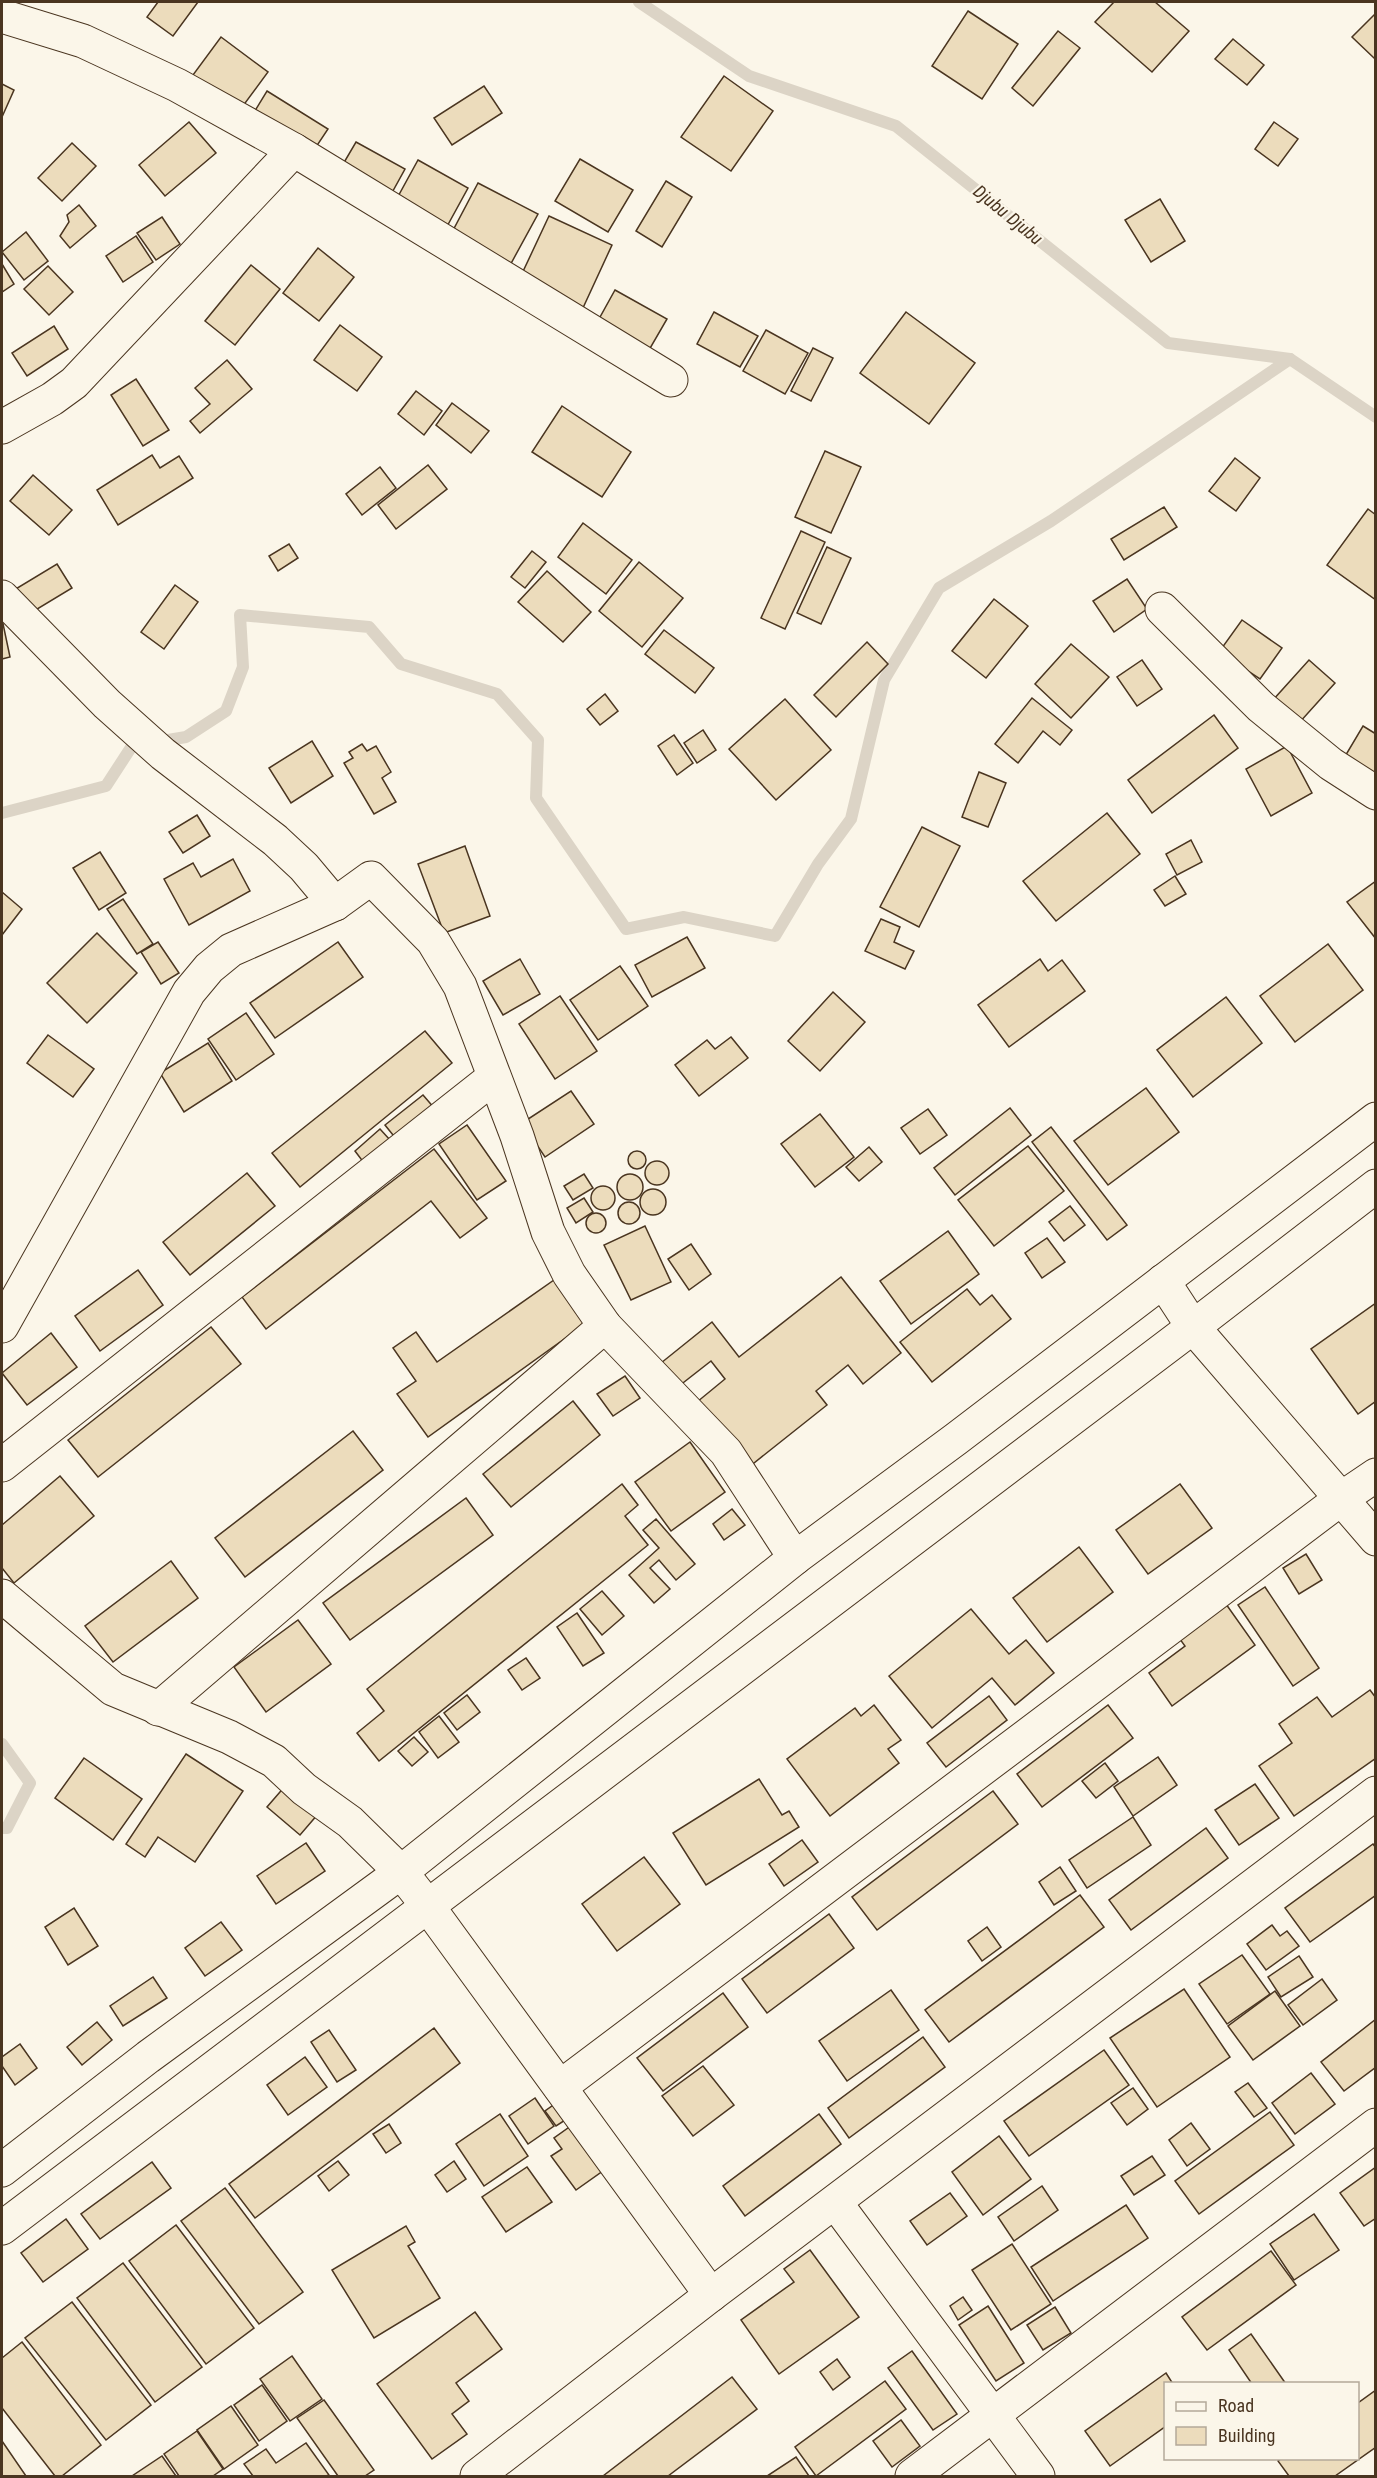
<svg xmlns="http://www.w3.org/2000/svg" width="1377" height="2478" viewBox="0 0 1377 2478" font-family="'Roboto Condensed',sans-serif">
<style>
.lines{fill:none;stroke-linecap:round;stroke-linejoin:round}
.stream{stroke:#dcd4c6;stroke-width:12}
.building{fill:#ecdcbc;stroke:#4a3520;stroke-width:1.5}
.minor-casing{stroke:#4a3520;stroke-width:35}
.minor{stroke:#fbf6e9;stroke-width:33}
.labels{text-anchor:middle;stroke-width:4.5;stroke-linejoin:round;paint-order:stroke}
.water-label{font-size:18px;font-style:italic;fill:#4a3520;stroke:#fbf6e9}
</style>
<rect width="100%" height="100%" fill="#fbf6e9"/>
<g class="lines">
<g class="stream">
<path d="M639,2L749,76L896,126L1168,343L1290,359L1376,417"/>
<path d="M2,813L106,786L132,746L186,737L226,711L243,667L240,615L369,627L401,664L497,694L538,740L536,798L626,929L684,917L775,936L818,864L851,819L884,680L939,588L1051,521L1290,359"/>
<path d="M2,1744L30,1783L7,1828H2"/>
</g>
</g>
<g class="building">
<path d="M158,2H198L173,36L147,17Z"/>
<path d="M1114,2H1155L1189,31L1152,72L1095,22Z"/>
<path d="M968,11L1018,44L982,99L932,66Z"/>
<path d="M1376,13V56L1374,58L1352,37Z"/>
<path d="M1058,31L1080,48L1033,106L1012,88Z"/>
<path d="M221,37L268,72L237,114L190,79Z"/>
<path d="M1233,39L1264,65L1247,85L1215,59Z"/>
<path d="M724,76L773,111L731,171L681,137Z"/>
<path d="M2,84L14,90L2,117Z"/>
<path d="M484,86L502,113L452,145L434,118Z"/>
<path d="M267,91L328,129L310,156L250,119Z"/>
<path d="M189,122L216,153L165,196L139,165Z"/>
<path d="M1274,122L1298,139L1278,166L1255,149Z"/>
<path d="M356,142L405,169L389,198L339,171Z"/>
<path d="M72,143L96,166L62,201L38,178Z"/>
<path d="M580,159L633,190L608,232L555,201Z"/>
<path d="M418,160L468,188L445,230L395,202Z"/>
<path d="M666,181L692,197L662,247L636,231Z"/>
<path d="M478,183L538,214L508,269L449,238Z"/>
<path d="M1160,199L1185,241L1151,262L1125,220Z"/>
<path d="M79,205L96,226L70,248L60,236L69,222L67,215Z"/>
<path d="M549,216L612,245L582,310L519,280Z"/>
<path d="M162,217L180,244L156,260L137,233Z"/>
<path d="M26,232L48,261L24,280L2,252Z"/>
<path d="M136,236L153,262L123,282L106,256Z"/>
<path d="M318,248L354,277L319,321L283,293Z"/>
<path d="M2,264L14,284L2,292Z"/>
<path d="M251,265L280,289L235,345L205,321Z"/>
<path d="M48,266L73,292L49,315L24,289Z"/>
<path d="M615,290L667,319L645,357L594,328Z"/>
<path d="M714,312L758,336L740,367L697,344Z"/>
<path d="M906,312L975,363L929,424L860,373Z"/>
<path d="M340,325L382,357L357,391L314,360Z"/>
<path d="M54,326L68,349L27,376L12,353Z"/>
<path d="M766,330L808,353L785,394L743,371Z"/>
<path d="M813,348L833,358L811,401L791,391Z"/>
<path d="M227,360L252,389L200,433L190,421L210,404L195,388Z"/>
<path d="M136,379L169,430L143,446L111,395Z"/>
<path d="M416,391L442,411L424,435L398,414Z"/>
<path d="M452,403L489,431L471,453L436,425Z"/>
<path d="M562,406L631,452L602,497L532,452Z"/>
<path d="M825,451L861,467L831,533L795,517Z"/>
<path d="M152,455L160,468L179,456L193,478L118,525L97,490Z"/>
<path d="M1235,458L1260,478L1236,511L1209,491Z"/>
<path d="M428,465L447,489L396,529L378,505Z"/>
<path d="M380,467L396,488L362,515L346,494Z"/>
<path d="M33,475L72,510L49,535L10,501Z"/>
<path d="M1164,507L1177,527L1124,560L1111,539Z"/>
<path d="M1368,509L1376,515V600L1327,565Z"/>
<path d="M583,523L632,560L606,594L558,557Z"/>
<path d="M801,531L825,542L785,629L761,618Z"/>
<path d="M289,544L298,558L278,571L269,556Z"/>
<path d="M827,547L851,558L821,624L797,613Z"/>
<path d="M532,551L546,562L525,588L511,577Z"/>
<path d="M639,562L683,598L642,647L599,611Z"/>
<path d="M57,564L72,588L29,614L14,590Z"/>
<path d="M547,571L591,612L563,642L518,602Z"/>
<path d="M1127,579L1147,609L1114,632L1093,601Z"/>
<path d="M175,585L198,602L164,649L141,632Z"/>
<path d="M994,599L1028,626L986,678L952,651Z"/>
<path d="M2,619L10,657L2,659Z"/>
<path d="M1242,620L1282,648L1260,679L1219,652Z"/>
<path d="M664,630L714,668L695,693L645,654Z"/>
<path d="M867,642L888,664L836,717L814,695Z"/>
<path d="M1071,644L1109,677L1071,718L1035,684Z"/>
<path d="M1142,660L1162,689L1137,706L1117,677Z"/>
<path d="M1309,660L1335,683L1299,723L1273,700Z"/>
<path d="M605,694L618,711L600,725L587,709Z"/>
<path d="M1032,698L1072,730L1060,745L1043,731L1018,763L995,744Z"/>
<path d="M785,699L831,750L776,800L729,749Z"/>
<path d="M1214,715L1238,748L1152,813L1128,780Z"/>
<path d="M1363,726L1376,734V777L1344,758Z"/>
<path d="M703,730L716,750L697,763L684,743Z"/>
<path d="M674,735L693,763L677,775L658,746Z"/>
<path d="M312,741L333,776L291,803L269,768Z"/>
<path d="M362,744L367,751L376,746L391,772L382,778L396,802L374,814L344,763L353,758L349,752Z"/>
<path d="M1287,746L1312,793L1271,816L1246,769Z"/>
<path d="M979,772L1006,783L988,827L962,817Z"/>
<path d="M1107,813L1140,854L1056,921L1023,881Z"/>
<path d="M197,815L210,836L183,853L169,832Z"/>
<path d="M922,827L960,846L919,927L880,907Z"/>
<path d="M1191,840L1202,862L1177,875L1166,854Z"/>
<path d="M465,846L490,916L444,933L418,864Z"/>
<path d="M100,852L126,893L99,910L73,868Z"/>
<path d="M233,859L250,891L189,925L164,879L193,863L201,877Z"/>
<path d="M1175,876L1186,894L1165,906L1154,890Z"/>
<path d="M1376,881V939L1347,902Z"/>
<path d="M2,892L22,909L2,935Z"/>
<path d="M123,899L153,944L137,954L107,909Z"/>
<path d="M881,919L900,927L894,942L914,951L905,969L865,951Z"/>
<path d="M97,933L137,973L87,1023L47,983Z"/>
<path d="M687,937L705,968L652,997L635,965Z"/>
<path d="M158,942L179,973L161,984L141,952Z"/>
<path d="M338,942L363,977L275,1038L250,1003Z"/>
<path d="M1328,944L1363,990L1295,1042L1260,996Z"/>
<path d="M520,959L540,994L503,1015L483,981Z"/>
<path d="M1040,959L1048,971L1062,960L1085,991L1009,1047L978,1005Z"/>
<path d="M620,966L648,1006L598,1040L570,1000Z"/>
<path d="M833,992L865,1022L820,1071L788,1041Z"/>
<path d="M560,996L597,1051L555,1079L519,1024Z"/>
<path d="M1226,997L1262,1043L1193,1097L1157,1050Z"/>
<path d="M246,1013L274,1054L236,1080L208,1039Z"/>
<path d="M425,1031L452,1063L300,1187L272,1153Z"/>
<path d="M48,1035L94,1069L73,1097L27,1063Z"/>
<path d="M731,1037L748,1058L699,1096L675,1065L707,1040L715,1049Z"/>
<path d="M208,1043L232,1081L184,1112L160,1073Z"/>
<path d="M1146,1088L1179,1132L1108,1185L1074,1141Z"/>
<path d="M571,1091L594,1124L545,1157L522,1123Z"/>
<path d="M423,1095L435,1109L397,1140L385,1125Z"/>
<path d="M1010,1108L1031,1135L955,1195L934,1168Z"/>
<path d="M928,1109L947,1135L920,1154L901,1128Z"/>
<path d="M820,1114L854,1157L815,1187L781,1144Z"/>
<path d="M467,1125L506,1181L477,1200L439,1144Z"/>
<path d="M1051,1127L1127,1225L1107,1240L1032,1142Z"/>
<path d="M380,1129L390,1140L364,1163L355,1151Z"/>
<path d="M1028,1146L1064,1191L994,1246L958,1200Z"/>
<path d="M869,1147L882,1162L859,1181L846,1167Z"/>
<path d="M434,1149L487,1218L460,1238L431,1201L266,1329L242,1297Z"/>
<circle cx="637" cy="1160" r="9"/>
<circle cx="657" cy="1173" r="12"/>
<path d="M247,1173L275,1206L190,1275L163,1242Z"/>
<path d="M584,1174L593,1188L573,1200L564,1186Z"/>
<circle cx="630" cy="1187" r="13"/>
<circle cx="603" cy="1198" r="12"/>
<circle cx="653" cy="1202" r="13"/>
<path d="M584,1198L593,1212L576,1223L567,1208Z"/>
<circle cx="629" cy="1213" r="11"/>
<path d="M1070,1206L1085,1225L1064,1241L1049,1222Z"/>
<circle cx="596" cy="1223" r="10"/>
<path d="M645,1226L671,1282L631,1300L604,1245Z"/>
<path d="M948,1231L979,1274L911,1324L880,1281Z"/>
<path d="M1047,1238L1065,1262L1042,1278L1025,1253Z"/>
<path d="M691,1244L711,1274L689,1290L668,1259Z"/>
<path d="M138,1270L163,1305L100,1351L75,1316Z"/>
<path d="M841,1277L901,1353L863,1384L848,1365L816,1391L827,1405L749,1467L697,1402L725,1379L711,1361L679,1386L661,1363L712,1322L739,1357Z"/>
<path d="M554,1280L585,1324L428,1437L397,1394L416,1381L393,1348L416,1332L437,1362Z"/>
<path d="M967,1289L980,1305L992,1295L1011,1319L932,1382L900,1342Z"/>
<path d="M1376,1303V1401L1358,1414L1311,1349Z"/>
<path d="M211,1327L241,1364L98,1477L68,1440Z"/>
<path d="M51,1333L77,1367L27,1405L2,1373Z"/>
<path d="M625,1376L640,1398L613,1416L597,1394Z"/>
<path d="M573,1401L600,1435L511,1507L483,1474Z"/>
<path d="M353,1431L383,1470L245,1577L215,1538Z"/>
<path d="M690,1442L725,1492L671,1531L635,1482Z"/>
<path d="M60,1476L94,1516L14,1583L2,1568V1525Z"/>
<path d="M622,1484L638,1505L625,1516L648,1545L379,1761L357,1733L384,1711L367,1689Z"/>
<path d="M1180,1484L1212,1528L1148,1574L1116,1530Z"/>
<path d="M466,1498L493,1535L350,1640L323,1603Z"/>
<path d="M732,1509L745,1525L724,1540L713,1524Z"/>
<path d="M656,1519L695,1564L676,1580L659,1560L650,1568L670,1589L654,1603L629,1575L659,1548L643,1530Z"/>
<path d="M1079,1547L1113,1592L1047,1642L1013,1598Z"/>
<path d="M1306,1554L1322,1580L1299,1594L1283,1568Z"/>
<path d="M171,1561L198,1598L113,1662L85,1626Z"/>
<path d="M1265,1587L1319,1668L1293,1686L1238,1605Z"/>
<path d="M602,1591L624,1616L602,1635L580,1609Z"/>
<path d="M1221,1597L1255,1645L1172,1706L1149,1673L1185,1646L1174,1631Z"/>
<path d="M971,1609L1009,1654L1026,1640L1054,1673L1015,1705L992,1678L932,1728L889,1676Z"/>
<path d="M577,1613L604,1653L583,1666L557,1627Z"/>
<path d="M298,1620L331,1664L266,1712L234,1667Z"/>
<path d="M526,1658L540,1678L522,1690L508,1670Z"/>
<path d="M1370,1690L1376,1698V1758L1294,1816L1259,1766L1292,1743L1279,1724L1317,1697L1332,1717Z"/>
<path d="M467,1695L480,1712L457,1730L444,1713Z"/>
<path d="M989,1696L1007,1720L946,1767L927,1743Z"/>
<path d="M874,1705L901,1740L888,1749L899,1763L830,1816L787,1759L855,1708L861,1716Z"/>
<path d="M1108,1705L1133,1738L1042,1807L1017,1774Z"/>
<path d="M439,1716L459,1742L438,1758L419,1732Z"/>
<path d="M414,1737L428,1752L412,1766L398,1751Z"/>
<path d="M186,1754L243,1791L195,1862L158,1837L145,1857L126,1844Z"/>
<path d="M1158,1757L1177,1785L1133,1816L1114,1787Z"/>
<path d="M84,1758L142,1799L113,1840L55,1798Z"/>
<path d="M1105,1763L1118,1781L1096,1798L1082,1781Z"/>
<path d="M759,1779L782,1815L789,1811L799,1827L706,1885L673,1833Z"/>
<path d="M1255,1784L1279,1818L1239,1845L1215,1810Z"/>
<path d="M286,1785L318,1814L300,1835L267,1807Z"/>
<path d="M993,1791L1018,1824L877,1930L852,1897Z"/>
<path d="M1133,1817L1151,1845L1087,1888L1069,1860Z"/>
<path d="M1206,1828L1228,1858L1131,1930L1109,1900Z"/>
<path d="M802,1840L818,1862L784,1886L769,1864Z"/>
<path d="M306,1843L325,1871L276,1904L257,1876Z"/>
<path d="M1373,1844L1376,1848V1895L1310,1942L1285,1908Z"/>
<path d="M644,1857L680,1904L617,1951L582,1904Z"/>
<path d="M1060,1867L1076,1891L1054,1905L1039,1882Z"/>
<path d="M1080,1895L1104,1927L949,2042L925,2010Z"/>
<path d="M74,1908L98,1946L68,1965L45,1927Z"/>
<path d="M829,1914L854,1948L767,2013L742,1979Z"/>
<path d="M221,1922L242,1950L205,1976L185,1948Z"/>
<path d="M1272,1925L1280,1936L1287,1931L1299,1946L1266,1970L1247,1944Z"/>
<path d="M987,1927L1001,1947L982,1961L968,1941Z"/>
<path d="M1242,1955L1270,1994L1227,2024L1199,1984Z"/>
<path d="M1299,1956L1313,1977L1281,1997L1268,1977Z"/>
<path d="M153,1977L167,1998L123,2026L110,2006Z"/>
<path d="M1322,1979L1337,2000L1303,2025L1288,2005Z"/>
<path d="M1184,1989L1230,2057L1157,2107L1110,2038Z"/>
<path d="M891,1990L919,2030L847,2081L819,2041Z"/>
<path d="M1275,1991L1300,2026L1253,2060L1228,2026Z"/>
<path d="M723,1993L748,2027L663,2091L637,2058Z"/>
<path d="M1376,2019V2067L1344,2091L1321,2062Z"/>
<path d="M97,2022L112,2040L82,2065L67,2047Z"/>
<path d="M434,2028L460,2063L255,2218L229,2184Z"/>
<path d="M329,2030L356,2070L337,2082L311,2042Z"/>
<path d="M923,2037L945,2067L849,2138L828,2108Z"/>
<path d="M20,2044L37,2068L15,2085L2,2066V2057Z"/>
<path d="M1104,2050L1129,2085L1029,2156L1004,2121Z"/>
<path d="M305,2057L327,2087L288,2115L267,2085Z"/>
<path d="M703,2066L734,2105L693,2136L662,2096Z"/>
<path d="M1311,2073L1335,2104L1295,2134L1272,2103Z"/>
<path d="M1248,2083L1267,2108L1254,2117L1235,2092Z"/>
<path d="M1133,2088L1148,2109L1127,2125L1111,2103Z"/>
<path d="M535,2098L554,2126L528,2144L509,2116Z"/>
<path d="M559,2101L570,2117L556,2126L545,2111Z"/>
<path d="M1270,2112L1294,2145L1199,2214L1175,2181Z"/>
<path d="M500,2114L528,2156L484,2186L456,2144Z"/>
<path d="M819,2114L841,2144L745,2216L723,2186Z"/>
<path d="M575,2123L607,2168L576,2190L551,2156L562,2149L554,2138Z"/>
<path d="M1191,2123L1210,2149L1187,2166L1169,2140Z"/>
<path d="M389,2124L401,2143L386,2153L373,2134Z"/>
<path d="M999,2136L1031,2179L983,2215L952,2172Z"/>
<path d="M1152,2156L1165,2175L1134,2195L1121,2176Z"/>
<path d="M338,2161L349,2175L329,2191L318,2176Z"/>
<path d="M454,2161L466,2179L447,2192L435,2175Z"/>
<path d="M152,2162L171,2188L100,2239L81,2214Z"/>
<path d="M527,2167L552,2202L506,2232L482,2197Z"/>
<path d="M1376,2167V2218L1364,2226L1340,2193Z"/>
<path d="M1042,2186L1058,2210L1014,2241L998,2217Z"/>
<path d="M225,2188L303,2292L259,2324L181,2221Z"/>
<path d="M950,2193L967,2216L927,2245L910,2221Z"/>
<path d="M1126,2205L1148,2238L1053,2301L1031,2267Z"/>
<path d="M1314,2214L1339,2250L1294,2280L1270,2244Z"/>
<path d="M66,2219L88,2249L43,2282L21,2253Z"/>
<path d="M176,2225L254,2328L206,2364L129,2261Z"/>
<path d="M406,2226L415,2242L408,2246L440,2298L374,2338L332,2270Z"/>
<path d="M1012,2244L1051,2304L1011,2330L972,2270Z"/>
<path d="M810,2250L859,2317L779,2374L741,2320L794,2282L784,2269Z"/>
<path d="M1271,2251L1296,2285L1207,2350L1182,2317Z"/>
<path d="M123,2263L202,2367L155,2402L77,2298Z"/>
<path d="M963,2297L972,2310L958,2320L950,2306Z"/>
<path d="M72,2302L151,2405L106,2440L25,2338Z"/>
<path d="M988,2306L1024,2363L996,2381L959,2325Z"/>
<path d="M1055,2307L1071,2333L1043,2350L1027,2325Z"/>
<path d="M475,2312L502,2349L456,2383L469,2401L452,2414L467,2434L432,2459L377,2384Z"/>
<path d="M1251,2334L1286,2384H1252L1229,2350Z"/>
<path d="M22,2342L101,2445L62,2476H55L2,2408V2358Z"/>
<path d="M912,2351L957,2414L933,2430L888,2368Z"/>
<path d="M292,2356L322,2399L290,2421L260,2379Z"/>
<path d="M837,2359L850,2377L833,2390L820,2372Z"/>
<path d="M1166,2373L1173,2384H1166V2426L1110,2466L1085,2431Z"/>
<path d="M732,2377L757,2409L668,2476H603Z"/>
<path d="M885,2381L906,2409L816,2476L795,2447Z"/>
<path d="M262,2385L287,2421L259,2441L234,2405Z"/>
<path d="M1376,2390V2447L1335,2476H1289L1278,2461L1282,2458H1358V2403Z"/>
<path d="M324,2400L374,2470L365,2476H338L297,2418Z"/>
<path d="M231,2406L258,2445L224,2469L197,2430Z"/>
<path d="M901,2420L920,2446L892,2467L873,2441Z"/>
<path d="M197,2431L223,2469L213,2476H179L164,2454Z"/>
<path d="M2,2441L26,2476H2Z"/>
<path d="M306,2443L329,2475L326,2476H253L244,2464L266,2449L276,2463Z"/>
<path d="M162,2456L176,2476H132Z"/>
<path d="M796,2457L809,2476H767Z"/>
</g>
<g class="lines">
<g class="minor-casing">
<g id="minor">
<path d="M2,16L83,41L177,85L294,150L671,380"/>
<path d="M2,427L52,399L74,383L294,150"/>
<path d="M2,597L107,704L163,754L275,840L304,867L335,904"/>
<path d="M1162,609L1261,707L1331,764L1376,793"/>
<path d="M1163,1281L1193,1327L1376,1539"/>
<path d="M2,1326L189,992L209,968L231,950L335,904L371,878L433,941L460,986L517,1136L548,1232L569,1274L605,1326L726,1452L795,1558"/>
<path d="M2,1465L494,1077"/>
<path d="M2,1596L113,1689L229,1737L274,1761L304,1789L350,1822L401,1872L427,1905L711,2295"/>
<path d="M158,1709L605,1326"/>
<path d="M560,2087L1342,1498L1376,1475"/>
<path d="M2,2170L148,2057L401,1872L795,1558L956,1439L1376,1119"/>
<path d="M835,2202L1038,2476"/>
<path d="M2,2228L1193,1327L1376,1186"/>
<path d="M477,2476L711,2295L1376,1793"/>
<path d="M912,2476L1376,2125"/>
</g>
</g>
<use href="#minor" class="minor"/>
</g>
<g class="labels">
<g class="water-label">
<text transform="translate(1008 215) rotate(39)" y="6">Djubu Djubu</text>
</g>
</g>
<rect width="1377" height="2478" fill="none" stroke="#4a3520" stroke-width="6"/>
<rect x="1164" y="2382" width="195" height="78" fill="#fbf6e9" stroke="#b4a999" stroke-width="1.5"/>
<rect x="1176" y="2402" width="30" height="9" fill="#fbf6e9" stroke="#b4a999" stroke-width="1.5"/>
<text x="1218" y="2412" font-size="18" fill="#4a3520">Road</text>
<rect x="1176" y="2427" width="30" height="18" fill="#ecdcbc" stroke="#b4a999" stroke-width="1.5"/>
<text x="1218" y="2442" font-size="18" fill="#4a3520">Building</text>
</svg>
